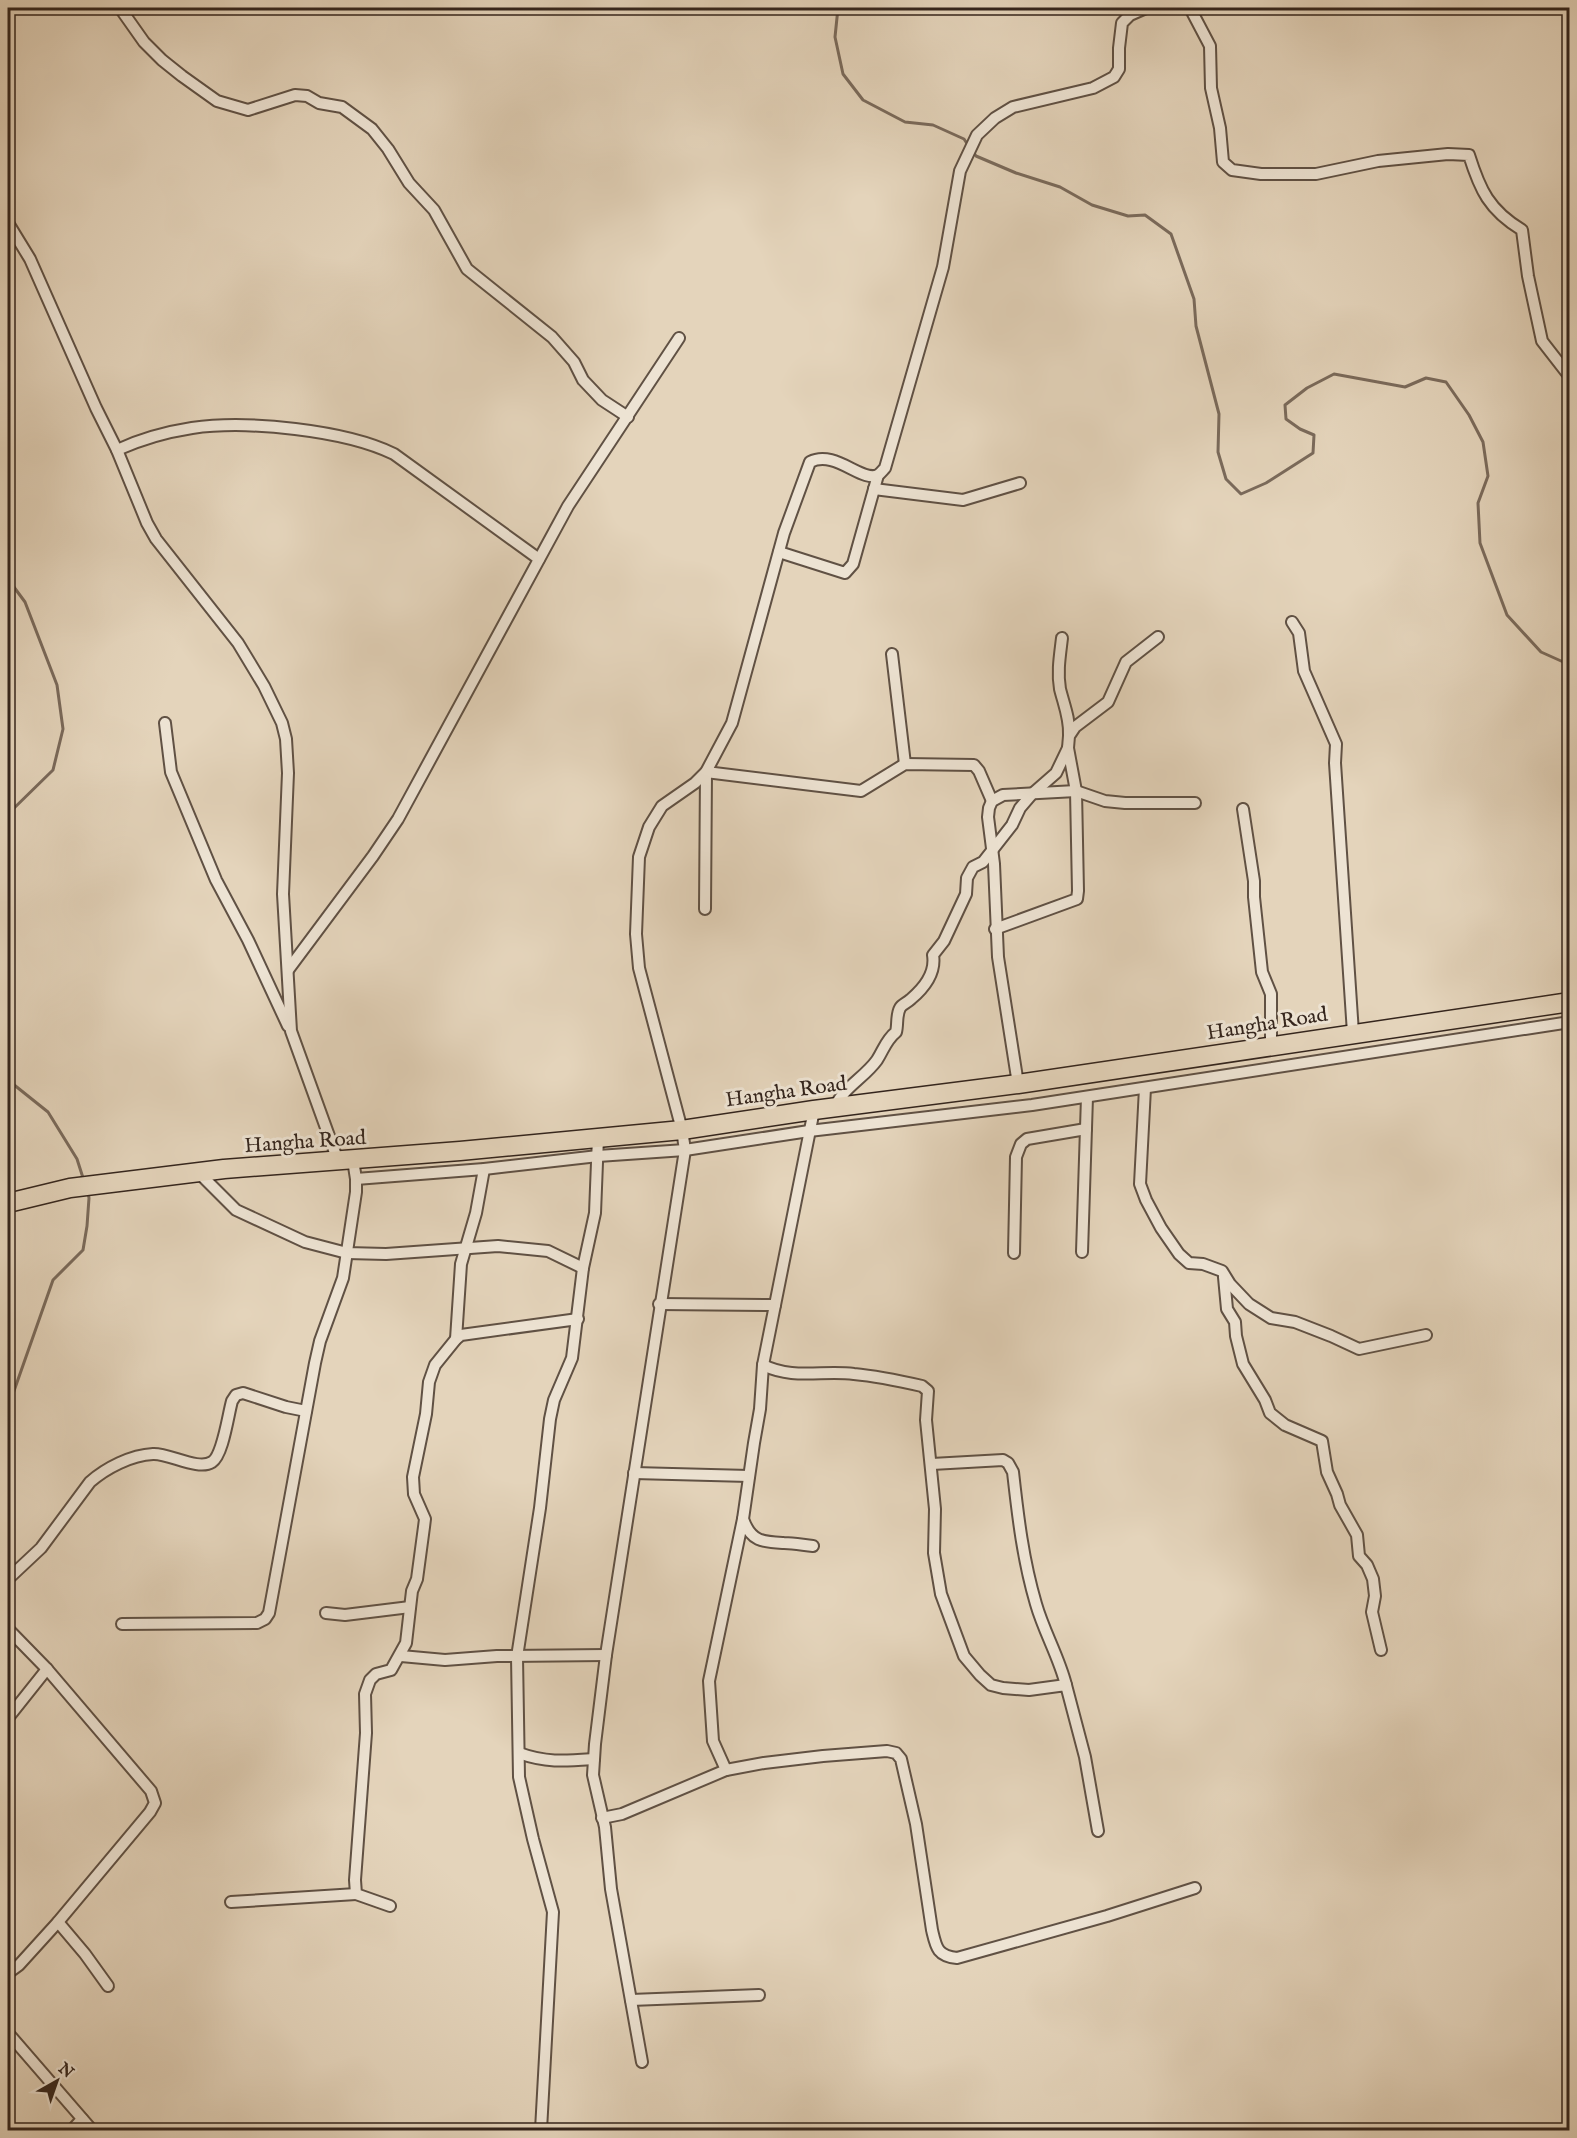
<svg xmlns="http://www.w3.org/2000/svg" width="1577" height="2138" viewBox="0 0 1577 2138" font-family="'IM FELL English',serif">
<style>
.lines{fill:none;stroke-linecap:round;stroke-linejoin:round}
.stream{stroke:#7a6a5b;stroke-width:3}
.minor-casing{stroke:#605144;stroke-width:14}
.trunk-casing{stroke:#34251d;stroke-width:21}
.minor{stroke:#ede3d3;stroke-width:10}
.trunk{stroke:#e4d4bb;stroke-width:18}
.labels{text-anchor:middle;stroke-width:6;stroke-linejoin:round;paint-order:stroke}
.street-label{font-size:21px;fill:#34251d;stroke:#ede3d3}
</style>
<rect width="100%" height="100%" fill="#e4d4bb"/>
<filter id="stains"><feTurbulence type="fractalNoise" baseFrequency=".00333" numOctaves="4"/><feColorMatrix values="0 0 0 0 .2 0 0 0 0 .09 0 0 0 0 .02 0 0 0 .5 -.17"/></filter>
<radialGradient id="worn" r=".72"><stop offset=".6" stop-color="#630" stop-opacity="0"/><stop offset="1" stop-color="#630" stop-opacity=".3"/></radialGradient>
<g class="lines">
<g class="stream">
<path d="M838,8L835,37L843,74L863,100L905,122L933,125L964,139L968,145"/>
<path d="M972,150L976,156L1016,173L1060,187L1092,205L1128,216L1145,215L1171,234L1194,299L1196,326L1219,414L1218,452L1226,479L1241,494L1266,483L1313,453L1314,435L1300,429L1286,419L1285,405L1307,388L1334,374L1405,387L1426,378L1446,382L1469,415L1483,442L1488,476L1478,503L1480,543L1507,615L1541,652L1570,665"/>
<path d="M8,579L25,602L57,685L63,729L53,770L8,814"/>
<path d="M8,1080L48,1112L77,1159L84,1181"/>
<path d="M8,1408L53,1280L83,1250L87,1226L89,1198L88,1193"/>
</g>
<g class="minor-casing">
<g id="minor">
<path d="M120,8L144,42L162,60L182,76L217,101L248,110L295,95L307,96L319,103L342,107L372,129L388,149L409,183L434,210L467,269L552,337L574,362L583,380L602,400L628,417"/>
<path d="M1190,8L1210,46L1211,88L1220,128L1223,162L1232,170L1261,174H1316L1378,161L1448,154L1469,155C1480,190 1489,210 1522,230L1528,276L1542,341L1570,377"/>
<path d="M8,223L30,259L96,408L117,450L147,523L156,539L238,643L264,686L282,723L286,739L288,773L283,894L291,1031L338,1161"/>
<path d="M117,450C141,439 166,432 192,428C247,420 345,430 394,454L539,559"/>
<path d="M874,489L963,500L1020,483"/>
<path d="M779,552L845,573L853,564L878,475"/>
<path d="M1292,622L1299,633L1304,671L1336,744L1335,763L1353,1033"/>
<path d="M1062,638C1060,655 1057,672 1060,689C1064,705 1070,719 1069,735"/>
<path d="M892,654L905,764"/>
<path d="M165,723L171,772L216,880L248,940L288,1026"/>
<path d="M1243,809L1254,881V897L1262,972L1271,994V1045"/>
<path d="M705,909L706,772L861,791L905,764L974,765L979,771L992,801"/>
<path d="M995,929L1077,899L1078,891L1076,791L1068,748L1069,736L1075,727L1108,702L1126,662L1158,637"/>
<path d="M288,970L373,856L398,819L568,506L679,338"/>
<path d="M1018,1084L998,957L994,864L988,817L989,808L992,801L1003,795L1076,791L1105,801L1125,803H1195"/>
<path d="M1145,1088L1140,1184L1146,1200L1161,1228L1179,1254L1189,1263L1203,1264L1222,1271L1230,1284L1249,1304L1271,1318L1295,1322L1331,1336L1359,1349L1426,1335"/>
<path d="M835,1107C843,1088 865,1077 877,1060C884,1049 886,1040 896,1032C898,1025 896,1015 900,1008C902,1004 907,1003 911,999C924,988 936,973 933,955L944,941L966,894L967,878L973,867L983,862L1012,825L1020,808L1032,794L1056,773L1068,748"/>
<path d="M198,1172L236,1210L305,1242L347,1253L386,1254L498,1246L548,1251L583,1268"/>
<path d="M356,1179L484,1169L598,1156L685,1150L809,1131L1032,1105L1570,1022"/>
<path d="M1082,1252L1087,1097"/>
<path d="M1014,1253L1016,1157L1021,1144L1027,1139L1086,1129"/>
<path d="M1224,1277L1227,1309L1235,1322L1236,1336L1243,1364L1265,1400L1270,1413L1285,1425L1322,1441L1327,1472L1337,1494L1340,1505L1357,1535L1359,1556L1367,1565L1373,1579L1375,1596L1372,1612L1381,1650"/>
<path d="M659,1304L775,1305"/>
<path d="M456,1339L461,1264L476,1213L484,1169"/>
<path d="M763,1365C793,1380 822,1370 854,1374C876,1376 900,1381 922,1386L928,1391L926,1420L935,1509L934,1553L941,1594L964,1656L980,1675L991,1685L1003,1688L1029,1690L1066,1685L1085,1757L1098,1831"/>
<path d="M932,1464L1003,1460L1008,1463L1013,1472C1018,1517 1023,1560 1036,1604C1044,1632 1059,1657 1066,1685"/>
<path d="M634,1473L749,1476"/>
<path d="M813,1546C803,1545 794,1543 784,1543C763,1542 751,1542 743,1519L754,1443L760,1409L763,1365L814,1110"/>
<path d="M8,1579L41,1548L90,1482C106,1468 131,1455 153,1454C169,1453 198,1471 212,1462C223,1455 228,1415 232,1401L236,1395L243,1393L286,1407L306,1411"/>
<path d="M326,1613L345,1615L410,1607"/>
<path d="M122,1624L257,1623L265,1619L269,1613L315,1363L320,1341L343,1278L356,1192V1179L353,1160"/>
<path d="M8,1629L47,1669L151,1791L155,1803L150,1812L58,1922L19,1965L8,1973"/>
<path d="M401,1656L445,1660L497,1656L606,1655"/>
<path d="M8,1718L47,1669"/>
<path d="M519,1753C546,1763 566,1761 594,1759"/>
<path d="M726,1770L713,1741L709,1681L743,1519"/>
<path d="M602,1818L622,1814L726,1770L764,1763L823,1756L887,1751L896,1753L901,1759L916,1824L932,1930C936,1947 937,1956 957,1958L1107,1916L1195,1888"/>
<path d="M231,1902L356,1894"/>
<path d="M390,1906L356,1894L355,1880L366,1733L365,1694L370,1680L376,1674L391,1670L406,1643L412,1591L417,1579L424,1527L425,1519L414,1494L413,1477L426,1414L429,1382L435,1365L456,1339L461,1335L578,1319"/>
<path d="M58,1922L85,1954L108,1986"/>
<path d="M631,2000L759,1995"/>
<path d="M8,2033L92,2130"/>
<path d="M642,2062L611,1889L605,1827L593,1775L595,1744L606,1655L685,1150L682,1130L639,968L636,934L639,857L649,827L662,806L695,783L706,772L732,723L784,533L810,462C835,449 862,483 878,475C881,473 883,470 885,468L943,267L960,171L977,135L995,118L1013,107L1093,88L1114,77L1119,69V48L1122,23L1130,15L1146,8"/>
<path d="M72,2130L82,2119"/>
<path d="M541,2130L553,1912L533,1839L519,1777L517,1657L540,1508L550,1419L554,1400L572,1358L583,1268L595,1213L598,1137"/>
</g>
</g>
<g class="trunk-casing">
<path id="trunk" d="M8,1203L70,1188L224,1169L460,1151L682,1130L814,1110L1018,1084L1570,1002"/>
</g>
<use href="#minor" class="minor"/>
<use href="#trunk" class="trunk"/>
</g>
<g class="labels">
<g class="street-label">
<text transform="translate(1267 1023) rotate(-9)" y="7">Hangha Road</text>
<text transform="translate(786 1091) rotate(-8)" y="7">Hangha Road</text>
<text transform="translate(305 1141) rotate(-4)" y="7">Hangha Road</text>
</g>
</g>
<rect width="1577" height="2138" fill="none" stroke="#e4d4bb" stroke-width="30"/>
<rect x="9" y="9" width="1559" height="2120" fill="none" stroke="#34251d" stroke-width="3"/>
<rect x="15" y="15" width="1547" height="2108" fill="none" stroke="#34251d" stroke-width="1.5"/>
<g transform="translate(57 2081) rotate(40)" stroke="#ede3d3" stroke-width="4.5" paint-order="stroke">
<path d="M0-4.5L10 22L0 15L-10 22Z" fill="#34251d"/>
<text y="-9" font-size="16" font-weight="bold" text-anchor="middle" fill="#34251d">N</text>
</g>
<rect width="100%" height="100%" filter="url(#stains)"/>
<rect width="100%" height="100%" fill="url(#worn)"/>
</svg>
